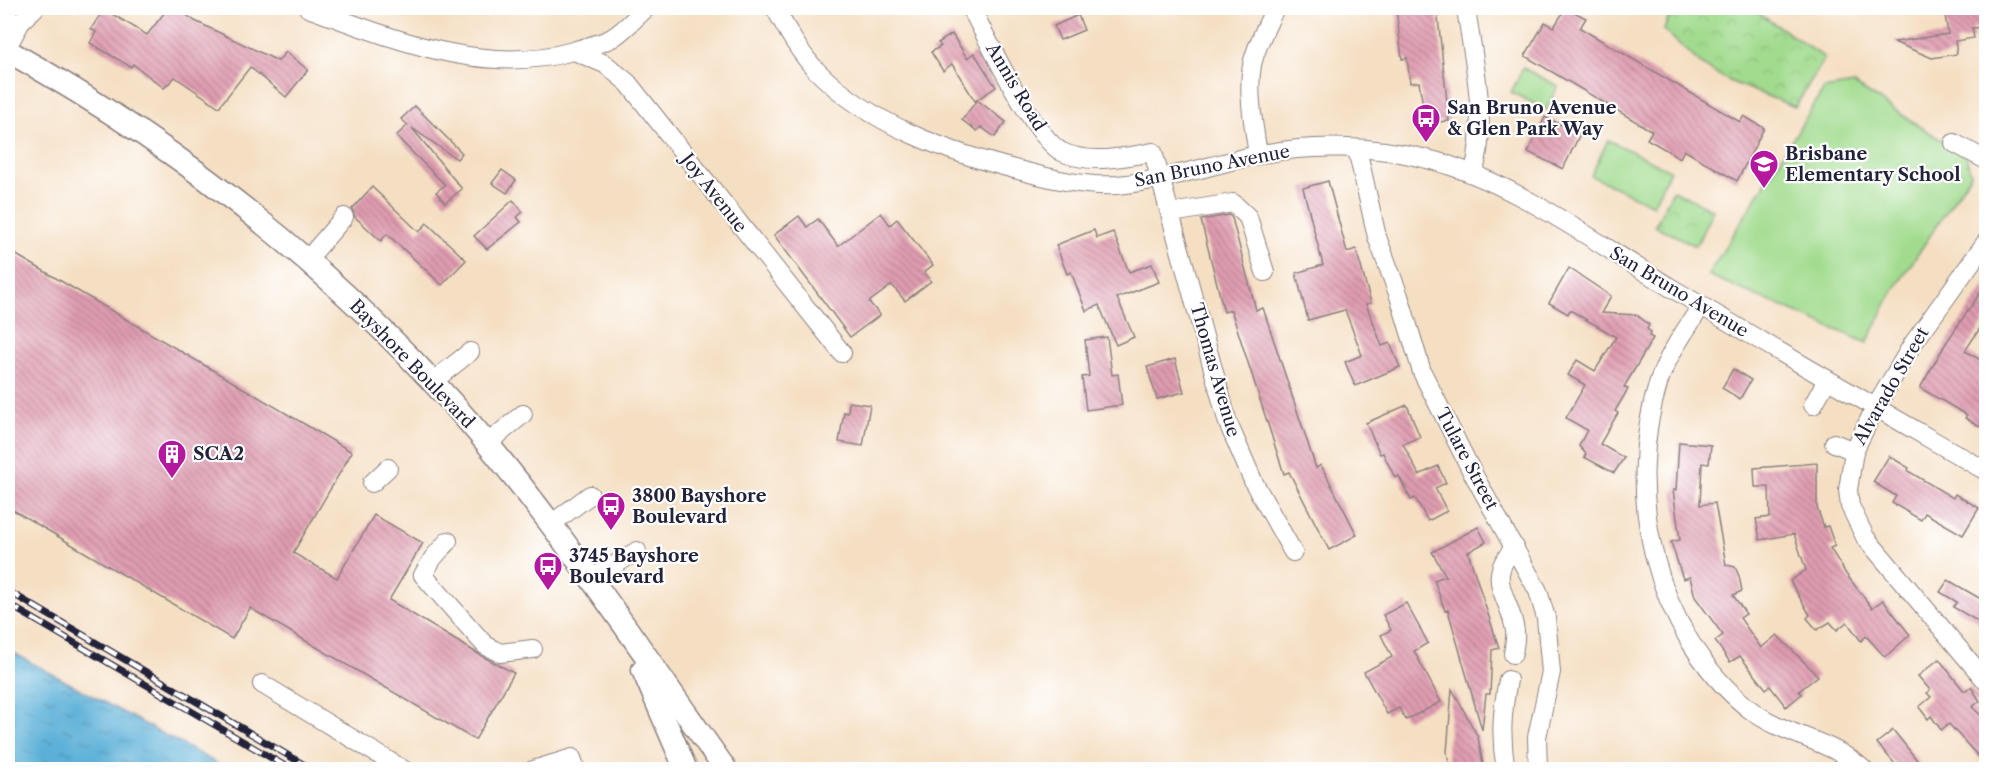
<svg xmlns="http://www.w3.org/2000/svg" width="1994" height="777" viewBox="0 0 1994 777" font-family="'Libre Caslon Text',serif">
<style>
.green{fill:#a1db8e;stroke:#627e64;stroke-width:1.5}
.park{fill:url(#park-crowns);stroke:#627e64;stroke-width:1.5}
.water{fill:url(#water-ripples);stroke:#3f698a;stroke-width:1.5}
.building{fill:url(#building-back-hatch)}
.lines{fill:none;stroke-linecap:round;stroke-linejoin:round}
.minor-casing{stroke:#8c807f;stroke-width:20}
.major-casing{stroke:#8c807f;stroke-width:25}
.minor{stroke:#fff;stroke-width:18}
.major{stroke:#fff;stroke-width:22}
.rail-casing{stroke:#22223b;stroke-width:7}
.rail{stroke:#fff;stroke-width:4.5;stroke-dasharray:14;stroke-linecap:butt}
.labels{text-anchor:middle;stroke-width:4.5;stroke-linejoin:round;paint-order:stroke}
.street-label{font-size:18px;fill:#22223b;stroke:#fff}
.poi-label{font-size:18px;font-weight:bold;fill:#22223b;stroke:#fff;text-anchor:start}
</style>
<defs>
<pattern id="park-crowns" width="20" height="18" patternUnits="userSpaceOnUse" patternTransform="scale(1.5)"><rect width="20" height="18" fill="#a1db8e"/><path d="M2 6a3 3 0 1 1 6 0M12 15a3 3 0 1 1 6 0" fill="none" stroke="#8abc7b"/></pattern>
<pattern id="water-ripples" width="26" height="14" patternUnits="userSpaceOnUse" patternTransform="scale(1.5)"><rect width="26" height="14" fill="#5cb0d8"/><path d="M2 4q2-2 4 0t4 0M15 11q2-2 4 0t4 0" fill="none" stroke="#4c8fb0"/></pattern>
<pattern id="building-back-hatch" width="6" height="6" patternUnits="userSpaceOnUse" patternTransform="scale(1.5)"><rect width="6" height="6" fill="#e09cb1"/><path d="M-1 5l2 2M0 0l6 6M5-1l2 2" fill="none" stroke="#b57f91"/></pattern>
</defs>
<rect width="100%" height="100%" fill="#fff"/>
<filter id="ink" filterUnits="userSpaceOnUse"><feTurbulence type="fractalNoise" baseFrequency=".0167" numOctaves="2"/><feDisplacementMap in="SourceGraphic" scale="12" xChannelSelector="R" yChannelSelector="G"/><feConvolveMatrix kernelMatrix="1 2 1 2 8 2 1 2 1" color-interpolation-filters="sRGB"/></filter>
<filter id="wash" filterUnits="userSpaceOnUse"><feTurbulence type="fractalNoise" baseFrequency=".008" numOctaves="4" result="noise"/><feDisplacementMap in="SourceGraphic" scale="24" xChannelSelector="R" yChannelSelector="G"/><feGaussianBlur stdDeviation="1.35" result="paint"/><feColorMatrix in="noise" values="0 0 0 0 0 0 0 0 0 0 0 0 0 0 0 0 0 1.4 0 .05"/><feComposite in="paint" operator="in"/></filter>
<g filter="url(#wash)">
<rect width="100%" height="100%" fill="#f5dfc3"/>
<g class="green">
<path d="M1523,68L1558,86L1546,110L1511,92Z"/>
<path d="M1854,84L1966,156L1971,174L1892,293L1867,343L1708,275L1824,89Z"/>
<path d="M1608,140L1670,170L1653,205L1591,176Z"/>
</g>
<g class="park">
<path d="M1672,8H1751L1825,58L1795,107L1729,81L1702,65L1664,30Z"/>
<path d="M1673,190L1713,210L1696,246L1655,226Z"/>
</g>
<path class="water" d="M8,650L227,769H8Z"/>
<g id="blocks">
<g class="building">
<path d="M168,8H177L195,21L278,61L286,52L308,70L286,97L250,67L219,107L175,77L164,88L133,64L131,67L90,43L96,32L91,29L104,9L147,35Z"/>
<path d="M1396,8H1437L1449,121L1426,123L1419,82L1410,83L1407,58L1402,59Z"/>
<path d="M1566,8L1586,18L1580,28L1740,122L1744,116L1764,128L1737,181L1684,150L1680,158L1647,139L1652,131L1525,56L1545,22L1554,27Z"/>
<path d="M1944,8H1986V27L1972,28L1974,38L1955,41L1957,54L1932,58L1894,42L1948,34Z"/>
<path d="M1078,15L1084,30L1060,40L1054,26Z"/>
<path d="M952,34L967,58L974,53L996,87L975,101L952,64L943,71L931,52L941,46L938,43Z"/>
<path d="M977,100L1006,122L995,137L981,127L977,131L962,120Z"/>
<path d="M415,106L462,153L457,159L412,128L462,189L445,203L436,192L445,185L396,136L408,125L401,119Z"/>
<path d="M1545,117L1580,134L1563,169L1528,152Z"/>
<path d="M502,170L516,180L507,193L492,183Z"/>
<path d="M1328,181L1347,252L1356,249L1371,303L1366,304L1382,346L1390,343L1400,367L1355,386L1345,362L1362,355L1345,310L1308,320L1296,273L1323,265L1303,188Z"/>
<path d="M372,187L419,232L427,223L466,260L442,285L387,234L381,241L355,217L352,209Z"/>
<path d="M513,200L523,212L517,217L521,222L487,249L474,236Z"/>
<path d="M881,213L890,225L897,219L933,265L924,272L931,281L905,301L892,285L869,302L880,315L850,337L774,235L799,216L807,227L818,219L838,246Z"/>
<path d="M1229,215L1232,218L1256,310L1263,308L1316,468L1321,465L1357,535L1329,550L1289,472L1284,474L1231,310L1224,312L1201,220Z"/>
<path d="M1094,230L1097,238L1113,232L1129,272L1152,264L1159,282L1117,298L1134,337L1116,345L1099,305L1086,311L1071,272L1067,274L1056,245Z"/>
<path d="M8,250L352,452L293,553L337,578L374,515L423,543L389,600L480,655L514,673L475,740L250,608L232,639L8,507Z"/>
<path d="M1569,268L1611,296L1601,313L1637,315L1649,325L1647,329L1651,332L1649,336L1653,338L1624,387L1628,389L1615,411L1618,413L1600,444L1624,458L1614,473L1584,457L1586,454L1579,446L1587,430L1566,418L1585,385L1568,375L1577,360L1595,371L1616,337L1570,310L1568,314L1549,303Z"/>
<path d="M1986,284V319L1965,351L1986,363V416L1980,427L1965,418L1967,415L1920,388L1946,343Z"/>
<path d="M1107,337L1112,375L1118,374L1122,405L1086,410L1082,377L1089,376L1085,340Z"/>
<path d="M1175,359L1184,392L1157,399L1147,367Z"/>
<path d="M1733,369L1751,380L1740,399L1722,388Z"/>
<path d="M849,402L870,405L863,446L839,442L844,412L848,413Z"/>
<path d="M1407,405L1420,437L1403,444L1419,475L1438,466L1446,483L1435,488L1447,511L1428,521L1415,498L1411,500L1399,476L1395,478L1383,453L1380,454L1366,423Z"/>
<path d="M1679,442L1711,445L1709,464L1702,463L1700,505L1715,503L1726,565L1735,567L1739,576L1742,591L1733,595L1746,614L1740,618L1761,648L1777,635L1818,676L1799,691L1802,694L1786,707L1770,686L1766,689L1740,656L1730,662L1715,641L1723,635L1695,597L1690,577L1683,579L1671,542L1680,540L1673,490H1676Z"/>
<path d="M1889,456L1909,468L1908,471L1953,498L1955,494L1979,508L1963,535L1925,513L1921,520L1892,503L1896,496L1873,482Z"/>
<path d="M1817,463V508L1824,527L1828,526L1835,546L1830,548L1846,574L1872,608L1883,600L1910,635L1885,657L1866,636L1861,641L1847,622L1837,630L1830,622L1817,630L1807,618L1810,615L1790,581L1806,570L1794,534L1760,540L1756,519L1770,517L1769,487H1755L1754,468Z"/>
<path d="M1478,527L1486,542L1468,552L1499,648L1492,650L1490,694H1486L1482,730L1448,610L1445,611L1434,580L1446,576L1432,552Z"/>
<path d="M1948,580L1986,602V626L1953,607L1957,602L1940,592Z"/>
<path d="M1406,603L1428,643L1414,651L1441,702L1406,720L1399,708L1387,714L1364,672L1392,657L1381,635L1391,630L1383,615Z"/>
<path d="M1939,659L1964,691L1971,687L1980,701L1972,707L1986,720V765L1949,724L1941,730L1931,716L1928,719L1919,707L1931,697L1927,693L1930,690L1918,676Z"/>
<path d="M1452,689L1478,737L1484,770H1450L1447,752Z"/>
<path d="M1893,730L1925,770H1900L1877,743Z"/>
</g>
</g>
</g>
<g filter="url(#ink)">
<use href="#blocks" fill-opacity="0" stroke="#8c807f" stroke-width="1.5"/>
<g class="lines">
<g class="minor-casing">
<g id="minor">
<path d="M308,8C393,38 482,77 573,51C586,47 600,44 612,38C625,30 635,18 646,8"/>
<path d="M775,8C787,30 799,52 816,70C870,125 950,153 1022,171C1053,179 1085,187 1117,185C1164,181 1210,165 1257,155C1311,144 1373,145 1427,159C1513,180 1597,244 1673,289C1777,351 1882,411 1986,471"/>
<path d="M971,8C987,38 1034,138 1062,152C1090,165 1124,157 1153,152L1228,423L1254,483L1293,552"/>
<path d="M1466,8C1473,60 1489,122 1473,174"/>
<path d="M8,45L22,20L35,8"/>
<path d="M574,51L605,64L628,83L842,353"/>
<path d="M1954,143L1986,160"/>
<path d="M1357,149L1377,237L1399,296L1422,372L1471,470L1538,591L1546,618L1551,672L1537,737L1538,770"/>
<path d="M1258,155C1254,126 1247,94 1252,65C1256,45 1267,26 1275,8"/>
<path d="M1171,213L1233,203L1248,217L1265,272"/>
<path d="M1986,242L1912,345L1875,408L1854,451L1848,490L1850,506L1865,537L1986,681"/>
<path d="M307,260L344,217"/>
<path d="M1701,306C1686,330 1668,354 1659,381C1623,494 1655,633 1748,708C1785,737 1831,739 1864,770"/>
<path d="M432,382L470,352"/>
<path d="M1813,405L1827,380"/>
<path d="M1834,443L1854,451"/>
<path d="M487,444L523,414"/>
<path d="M372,483L388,468"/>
<path d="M550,525L590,495"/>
<path d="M448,541L433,558L423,575L485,645L500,653L533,649"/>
<path d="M590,580L637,551"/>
<path d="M1513,654C1514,647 1516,638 1515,631C1510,594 1483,581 1515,547"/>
<path d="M262,684L404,770"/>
<path d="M533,770L572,758L576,770"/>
<path d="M1506,770C1500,738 1502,711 1508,680"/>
</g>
</g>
<g class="major-casing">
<g id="major">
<path d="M8,51C184,149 343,276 475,429C566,536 644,655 726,770"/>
<path d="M643,670L686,770"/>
</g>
</g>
<use href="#minor" class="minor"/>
<use href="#major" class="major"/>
<g class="rail-casing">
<g id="rail">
<path d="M8,591L313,770"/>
<path d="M8,604L292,770"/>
</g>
</g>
<use href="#rail" class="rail"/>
</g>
</g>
<defs>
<g id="bus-pin" transform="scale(1.5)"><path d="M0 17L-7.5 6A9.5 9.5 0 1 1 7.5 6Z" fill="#b5179e" stroke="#fff"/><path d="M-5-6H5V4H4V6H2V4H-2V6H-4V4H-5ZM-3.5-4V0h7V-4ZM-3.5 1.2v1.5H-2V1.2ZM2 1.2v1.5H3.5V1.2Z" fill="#fff"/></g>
<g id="school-pin" transform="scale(1.5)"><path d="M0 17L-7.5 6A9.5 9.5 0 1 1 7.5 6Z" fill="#b5179e" stroke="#fff"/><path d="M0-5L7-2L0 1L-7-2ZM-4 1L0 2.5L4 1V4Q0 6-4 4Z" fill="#fff"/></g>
<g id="building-pin" transform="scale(1.5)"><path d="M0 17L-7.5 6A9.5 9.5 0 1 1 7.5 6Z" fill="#b5179e" stroke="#fff"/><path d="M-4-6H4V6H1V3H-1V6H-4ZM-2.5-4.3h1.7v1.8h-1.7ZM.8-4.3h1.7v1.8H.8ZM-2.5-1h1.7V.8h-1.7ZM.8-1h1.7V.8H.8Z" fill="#fff"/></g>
</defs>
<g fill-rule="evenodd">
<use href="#bus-pin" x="1426" y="118"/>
<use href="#school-pin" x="1764" y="164"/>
<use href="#building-pin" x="172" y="454"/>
<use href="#bus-pin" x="611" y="506"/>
<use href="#bus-pin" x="548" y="566"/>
</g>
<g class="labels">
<g class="street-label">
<text transform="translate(1016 87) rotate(59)" y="6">Annis Road</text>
<text transform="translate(1212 166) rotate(-11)" y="6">San Bruno Avenue</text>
<text transform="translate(714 193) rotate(52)" y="6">Joy Avenue</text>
<text transform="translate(1679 292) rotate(31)" y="6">San Bruno Avenue</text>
<text transform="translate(412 364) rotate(46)" y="6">Bayshore Boulevard</text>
<text transform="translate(1215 370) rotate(74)" y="6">Thomas Avenue</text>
<text transform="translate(1891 386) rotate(-60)" y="6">Alvarado Street</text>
<text transform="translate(1467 459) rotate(62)" y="6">Tulare Street</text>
</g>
<g class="poi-label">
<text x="1447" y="114">San Bruno Avenue<tspan x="1447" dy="21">&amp; Glen Park Way</tspan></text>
<text x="1785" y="160">Brisbane<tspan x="1785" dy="21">Elementary School</tspan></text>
<text x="193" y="460">SCA2</text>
<text x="632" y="502">3800 Bayshore<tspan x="632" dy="21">Boulevard</tspan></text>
<text x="569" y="562">3745 Bayshore<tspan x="569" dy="21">Boulevard</tspan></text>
</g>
</g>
<rect width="1994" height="777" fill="none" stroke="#fff" stroke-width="30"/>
</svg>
